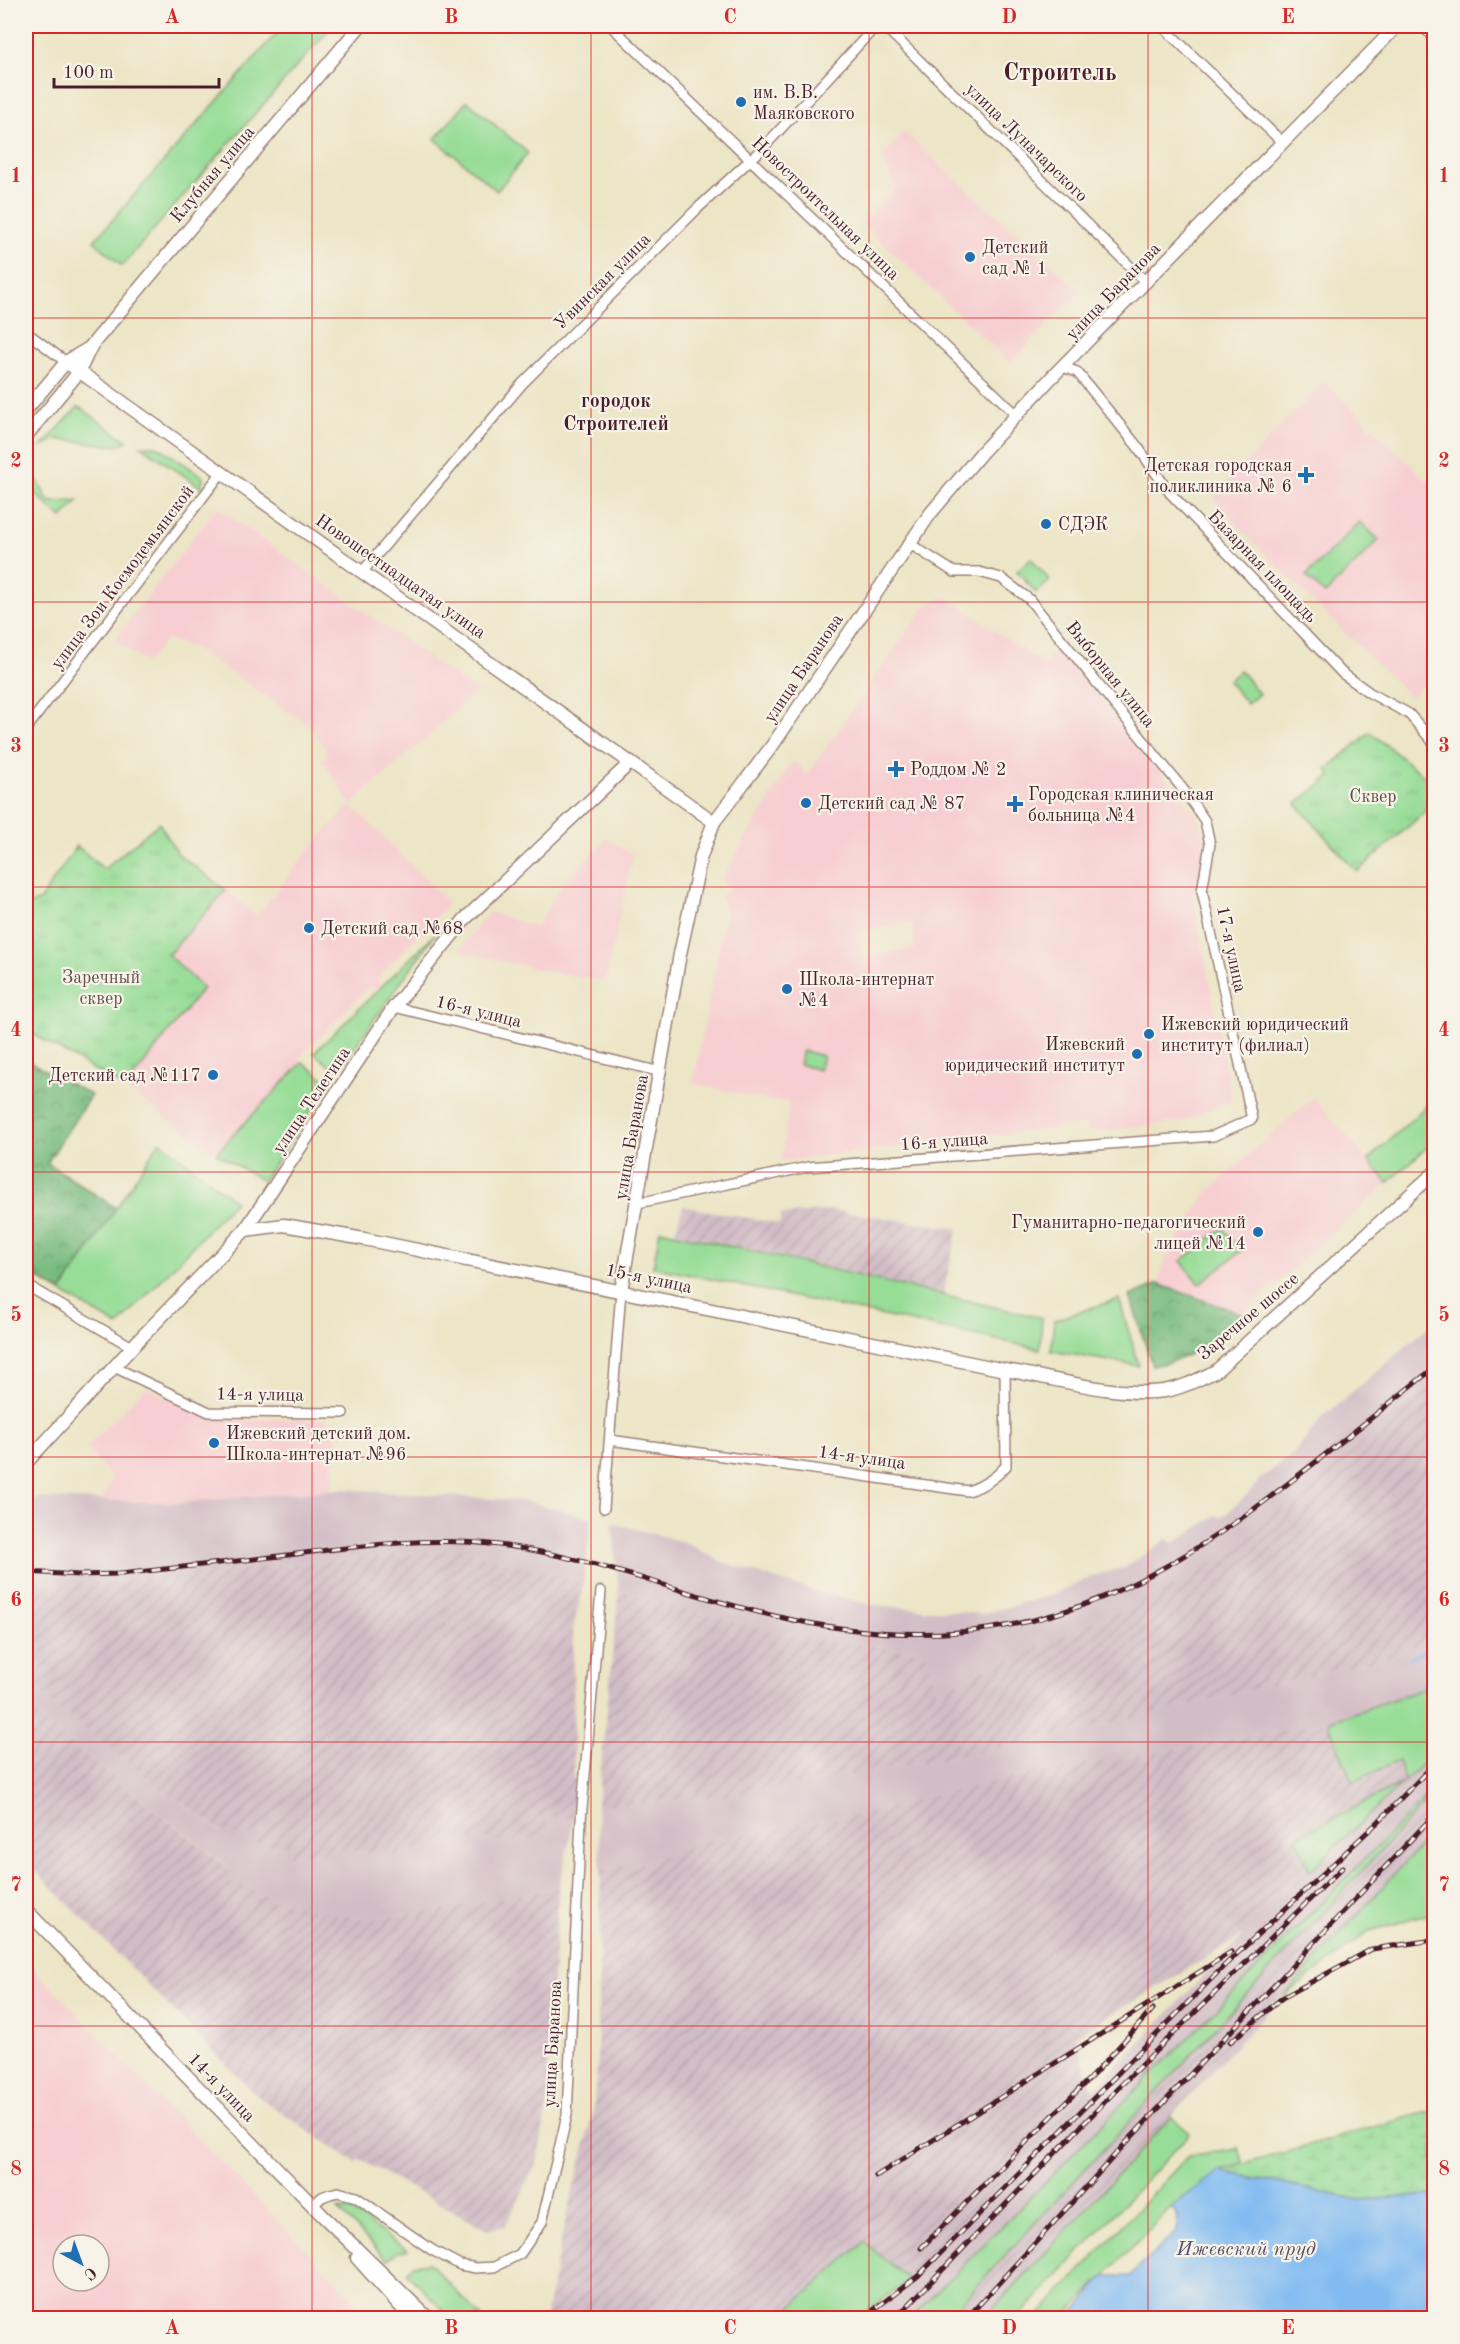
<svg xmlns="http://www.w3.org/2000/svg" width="1460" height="2344" viewBox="0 0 1460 2344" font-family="'Old Standard TT',serif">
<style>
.built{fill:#f7cfd2;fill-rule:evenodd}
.industrial{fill:url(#industrial-furrows)}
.railway{fill:#d2bdc6}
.green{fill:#97dd97;stroke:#707e61;stroke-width:1.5}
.forest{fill:url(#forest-crowns);stroke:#626e56;stroke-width:1.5}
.wetland{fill:url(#wetland-marsh);stroke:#707e61;stroke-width:1.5}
.park{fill:url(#park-tufts);stroke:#707e61;stroke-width:1.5}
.water{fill:#81bbf2;stroke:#666d8e;stroke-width:1.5}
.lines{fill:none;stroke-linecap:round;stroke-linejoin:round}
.stream{stroke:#81bbf2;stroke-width:3}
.street-casing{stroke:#9b8278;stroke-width:12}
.secondary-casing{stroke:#9b8278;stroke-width:15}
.street{stroke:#fff;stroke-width:9}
.secondary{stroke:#fff;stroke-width:12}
.rail-casing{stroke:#4a1f2b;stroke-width:5}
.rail{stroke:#f7f3e8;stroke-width:3;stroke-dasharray:9;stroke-linecap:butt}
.grid{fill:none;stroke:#d62828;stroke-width:1.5;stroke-opacity:0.55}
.poi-dot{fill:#1f6fb2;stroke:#f7f3e8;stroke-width:2}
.labels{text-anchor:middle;stroke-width:4.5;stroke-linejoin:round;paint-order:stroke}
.poi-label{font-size:18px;fill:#4a1f2b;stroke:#f7f3e8;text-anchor:start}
.street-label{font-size:18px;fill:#4a1f2b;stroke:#f7f3e8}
.park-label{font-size:18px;fill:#5d4e46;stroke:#f7f3e8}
.neighbourhood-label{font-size:20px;font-weight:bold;fill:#4a1f2b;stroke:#f7f3e8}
.water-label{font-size:20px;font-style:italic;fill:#5a4e67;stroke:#f7f3e8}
.district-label{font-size:24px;font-weight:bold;fill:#4a1f2b;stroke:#f7f3e8}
.neatline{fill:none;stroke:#d62828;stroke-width:2}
.grid-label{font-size:20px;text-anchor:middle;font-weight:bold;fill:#d62828}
</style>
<defs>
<pattern id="industrial-furrows" width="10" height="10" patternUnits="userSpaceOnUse" patternTransform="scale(1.5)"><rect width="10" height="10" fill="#d2bdc6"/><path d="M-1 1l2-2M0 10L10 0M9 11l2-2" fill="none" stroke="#b6a2aa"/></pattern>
<pattern id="forest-crowns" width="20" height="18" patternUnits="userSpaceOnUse" patternTransform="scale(1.5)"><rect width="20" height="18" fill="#79bc80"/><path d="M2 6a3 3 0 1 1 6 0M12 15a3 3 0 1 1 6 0" fill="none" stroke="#659869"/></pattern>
<pattern id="wetland-marsh" width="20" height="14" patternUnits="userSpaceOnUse" patternTransform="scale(1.5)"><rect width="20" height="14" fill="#97dd97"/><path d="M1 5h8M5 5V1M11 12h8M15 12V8" fill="none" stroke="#84bd82"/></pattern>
<pattern id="park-tufts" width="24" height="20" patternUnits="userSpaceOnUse" patternTransform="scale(1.5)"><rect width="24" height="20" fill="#97dd97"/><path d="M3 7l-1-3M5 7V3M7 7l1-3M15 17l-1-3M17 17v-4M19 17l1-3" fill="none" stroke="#84bd82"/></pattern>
</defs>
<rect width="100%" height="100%" fill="#f7f3e8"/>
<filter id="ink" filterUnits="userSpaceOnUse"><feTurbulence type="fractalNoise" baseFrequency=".0167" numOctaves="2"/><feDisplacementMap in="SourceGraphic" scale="12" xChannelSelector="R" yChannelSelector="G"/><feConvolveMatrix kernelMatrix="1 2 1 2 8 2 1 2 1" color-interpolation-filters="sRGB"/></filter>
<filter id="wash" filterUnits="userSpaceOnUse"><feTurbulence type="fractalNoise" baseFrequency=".008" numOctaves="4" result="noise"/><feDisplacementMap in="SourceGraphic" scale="24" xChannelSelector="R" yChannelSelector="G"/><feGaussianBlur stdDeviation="1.35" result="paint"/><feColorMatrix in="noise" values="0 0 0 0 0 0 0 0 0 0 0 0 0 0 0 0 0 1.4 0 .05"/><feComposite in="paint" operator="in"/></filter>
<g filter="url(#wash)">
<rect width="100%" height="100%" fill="#ece5c6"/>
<g class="built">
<path d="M904,132L1080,291L1010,363L862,223L896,187L882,156Z"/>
<path d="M1324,382L1434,487V674L1411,697L1285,574L1234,522L1213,496Z"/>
<path d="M217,507L477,692L351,805L449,903L377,978L380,984L375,990L370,985L299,1058L303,1062L216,1153L125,1088L203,988L168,956L226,890L257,916L309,850L351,805L322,760L328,755L311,726L194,648L166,639L146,663L114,640Z"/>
<path d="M947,597L1044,665L1059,645L1081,675L1197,817L1206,837L1194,900L1232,1101L1180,1122L1089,1132L1087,1124L781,1161L789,1101H770L693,1083L726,910L720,895L730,890L721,879L793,761L802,767L801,770L807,775L922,610L931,602ZM912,922L915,948L861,958L859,931Z"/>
<path d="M607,839L633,855L606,978L602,981L543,970L459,951L489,912L536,927L563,883Z"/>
<path d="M1313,1097L1388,1183L1243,1314L1158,1284L1164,1263L1207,1192Z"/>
<path d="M146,1387L210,1419H326L334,1426L337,1438L331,1490L178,1503L102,1500L112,1478L86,1448Z"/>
<path d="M26,1961L372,2318H26ZM63,2245H99V2281H63Z"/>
</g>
<g class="industrial">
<path d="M683,1206L780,1224L781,1215L832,1210L958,1229L943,1294L675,1232Z"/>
<path d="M1434,1381V1638L1391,1657L1006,1748L730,1796L597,1807L619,1591L797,1637L924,1652L937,1691L1194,1577Z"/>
<path d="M460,1549L584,1582L573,1629L574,1819L548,1816L546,1837L506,1842L449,1838L448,1842L388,1858L387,1850L290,1855V1845L258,1846L222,1832L161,1788H156V1785L26,1683V1589Z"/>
<path d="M26,1708L230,1869L225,1878L274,1899L309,1908L369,1919L446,1909L559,1887L547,2076L552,2079L537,2163L505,2226L487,2230L359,2159L356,2163L256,2095L26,1861Z"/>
<path d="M1328,1722L1352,1782L1399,1760L1405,1782L1296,1837L1310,1871L1245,1934L1076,2036L1093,2092L909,2280L863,2242L779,2318H545L564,2226L593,2113L597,2065L601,1870L653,1861L700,1841L880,1811L918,1799L1010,1778Z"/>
<path d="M1434,1793V1831L985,2318H947Z"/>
</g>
<g class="railway">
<path d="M1434,1322V1381L1404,1404L1348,1456L1194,1577L937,1691L924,1652L797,1637L619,1591L612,1523L684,1542L722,1562L813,1591L873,1605L982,1614L1052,1595L1093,1576L1126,1567L1167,1539L1172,1543L1176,1542L1216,1515L1222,1518L1252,1490L1259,1480L1294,1453L1322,1418Z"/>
<path d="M341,1489L525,1501L591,1518L584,1582L460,1549L26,1589V1507L35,1498L178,1503Z"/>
<path d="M1434,1638V1685L1328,1722L1010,1778L918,1799L880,1811L700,1841L653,1861L601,1870L597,1807L730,1796L1006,1748L1391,1657Z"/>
<path d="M26,1683L156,1785V1788H161L221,1832L232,1831L233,1837L257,1835L259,1846L290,1845V1855L387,1850L389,1858L448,1842V1838L506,1842L546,1837L548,1816L574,1819L559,1887L446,1909L369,1919L309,1908L274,1899L225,1879L230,1868L26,1708Z"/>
<path d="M1434,1753V1789L911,2318H871L1245,1934Z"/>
</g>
<g class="green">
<path d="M283,26H332L122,266L94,241Z"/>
<path d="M467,101L528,153L497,191L435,139Z"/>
<path d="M78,407L82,409L127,441L118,446L55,439L40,448Z"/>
<path d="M141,446H157L198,473L203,477L202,488Z"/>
<path d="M28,463L49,502L78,501L62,518L26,486V466Z"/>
<path d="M1360,522L1379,540L1325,594L1306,576Z"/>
<path d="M1031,558L1050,581L1036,593L1017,571Z"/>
<path d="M1240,670L1259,694L1247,704L1228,681Z"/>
<path d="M435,934L337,1072L314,1053Z"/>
<path d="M803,1051L823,1056L819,1070L799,1064Z"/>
<path d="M303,1062L329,1083L263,1181L216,1153Z"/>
<path d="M1434,1099V1141L1388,1183L1368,1160Z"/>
<path d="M160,1141L235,1201L118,1326L61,1292Z"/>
<path d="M1223,1228L1241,1251L1199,1284L1181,1261Z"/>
<path d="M660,1230L1042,1318L1040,1349L653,1267Z"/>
<path d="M1119,1299L1139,1366L1051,1351L1054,1320Z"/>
<path d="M1434,1685V1753L1310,1871L1296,1837L1405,1782L1398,1761L1352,1782L1328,1722Z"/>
<path d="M1434,1789V1793L947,2318H911Z"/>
<path d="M1434,1831V1913L1369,1931L1282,1998Z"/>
<path d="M1171,2117L1190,2133L1018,2318H985Z"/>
<path d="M1239,2148L1244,2164L1220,2171L1171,2207L1063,2318H1036L1188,2156Z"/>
<path d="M338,2209L351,2211L408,2250L398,2252L387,2260Z"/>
<path d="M864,2242L909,2280L857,2318H779Z"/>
<path d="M429,2263L482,2318H451L407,2273L413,2265Z"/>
</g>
<g class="forest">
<path d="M26,1060L91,1095L47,1163L116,1208L61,1292L26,1271Z"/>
<path d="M1158,1284L1243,1314C1216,1339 1189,1361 1152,1366L1130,1296Z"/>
</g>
<path class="wetland" d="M1434,2110V2195L1359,2200L1220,2171Z"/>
<g class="park">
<path d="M1370,732L1434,784V804L1357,872L1296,804L1331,776L1327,769Z"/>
<path d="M159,823L178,854L226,890L168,955L203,988L125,1088L26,1030V903L29,905L40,900L77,846L104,869Z"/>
</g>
<path class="water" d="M1220,2171L1359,2200L1434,2195V2318H1070L1104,2276H1130L1176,2232L1178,2216L1171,2207Z"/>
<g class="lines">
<g class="stream">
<path d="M1411,1658L1434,1647"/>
<path d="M1421,1684L1434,1688"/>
</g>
</g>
</g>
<g filter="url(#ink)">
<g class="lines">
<g class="street-casing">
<g id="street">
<path d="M611,26L1018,416"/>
<path d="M884,26L1146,282"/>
<path d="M1162,26L1283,143"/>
<path d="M26,332L66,362"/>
<path d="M1063,367L1077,372L1137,446L1170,493L1342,673L1370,693L1409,714L1434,743"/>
<path d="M363,571L522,384L697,209L762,149L876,26"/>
<path d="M26,729L222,472"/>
<path d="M394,1007L661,1072"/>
<path d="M638,1203L808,1167L1213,1136L1252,1119L1202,891L1210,844L1205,821L1186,793L1029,599L1001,578L979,572H954L910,544"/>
<path d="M26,1285L132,1347"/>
<path d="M114,1367L209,1412L343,1413"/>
<path d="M610,1440L968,1491C984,1486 995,1479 1006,1466L1005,1370"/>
<path d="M604,1508L621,1291"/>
<path d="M312,2206L322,2197L330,2194L338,2192L356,2197L432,2250L460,2265L476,2268L494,2267L520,2254L542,2222L567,2115L581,1820L601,1591"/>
</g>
</g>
<g class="secondary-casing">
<g id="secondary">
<path d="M1424,26L1434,35"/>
<path d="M66,362L714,822"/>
<path d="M26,410L66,362L91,347"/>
<path d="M26,436L79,372L91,346L360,26"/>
<path d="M245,1230L284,1225L364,1239L1005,1370C1054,1378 1116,1397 1164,1391C1183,1388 1199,1379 1216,1371L1434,1173"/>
<path d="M621,1291L680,954L701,856L714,822L772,746L930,514L982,452L1052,377L1397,26"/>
<path d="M26,1463L136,1343L245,1230L394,1007L465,919L630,763"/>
<path d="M26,1910L322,2215L428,2318"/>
<path d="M357,2258L411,2318"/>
</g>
</g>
<use href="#street" class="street"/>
<use href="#secondary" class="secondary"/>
<g class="rail-casing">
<g id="rail">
<path d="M26,1572L79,1575L119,1574C175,1568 232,1562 288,1555C358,1546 428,1536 499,1545C595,1557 685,1596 779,1617C1079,1684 1217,1538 1434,1368"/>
<path d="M1230,2042L1282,1998L1372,1949L1434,1940"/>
<path d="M876,2176L1231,1952"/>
<path d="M921,2248L1094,2074L1153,2009"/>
<path d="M863,2318L918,2276L1223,1967L1378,1822L1434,1764"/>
<path d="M896,2318L1120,2086L1343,1867"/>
<path d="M967,2318L1124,2145L1434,1815"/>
</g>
</g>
<use href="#rail" class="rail"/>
</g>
</g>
<path class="grid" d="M312,26V2318M591,26V2318M869,26V2318M1148,26V2318M26,318H1434M26,602H1434M26,887H1434M26,1172H1434M26,1457H1434M26,1742H1434M26,2026H1434"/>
<g class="poi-dot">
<circle cx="741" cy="102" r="6"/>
<circle cx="970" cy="257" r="6"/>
<path d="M1303 466h6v6h6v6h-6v6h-6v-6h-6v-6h6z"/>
<circle cx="1046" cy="524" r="6"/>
<path d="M893 760h6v6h6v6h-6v6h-6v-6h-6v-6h6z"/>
<circle cx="806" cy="803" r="6"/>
<path d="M1012 795h6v6h6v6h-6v6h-6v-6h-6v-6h6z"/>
<circle cx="309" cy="928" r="6"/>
<circle cx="787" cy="989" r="6"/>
<circle cx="1149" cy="1034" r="6"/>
<circle cx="1137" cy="1054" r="6"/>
<circle cx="213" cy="1075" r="6"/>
<circle cx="1258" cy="1232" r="6"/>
<circle cx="214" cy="1443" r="6"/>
</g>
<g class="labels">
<g class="poi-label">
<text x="753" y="98">им. В.В.<tspan x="753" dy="21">Маяковского</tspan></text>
<text x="982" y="253">Детский<tspan x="982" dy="21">сад № 1</tspan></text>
<text x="1292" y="471" text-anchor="end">Детская городская<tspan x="1292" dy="21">поликлиника № 6</tspan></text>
<text x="1058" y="530">СДЭК</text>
<text x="910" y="775">Роддом № 2</text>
<text x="1028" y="800">Городская клиническая<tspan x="1028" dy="21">больница №4</tspan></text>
<text x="818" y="809">Детский сад № 87</text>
<text x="321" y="934">Детский сад №68</text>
<text x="799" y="985">Школа-интернат<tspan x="799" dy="21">№4</tspan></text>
<text x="1161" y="1030">Ижевский юридический<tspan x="1161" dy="21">институт (филиал)</tspan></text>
<text x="1125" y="1050" text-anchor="end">Ижевский<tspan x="1125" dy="21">юридический институт</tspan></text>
<text x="201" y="1081" text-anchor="end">Детский сад №117</text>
<text x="1246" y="1228" text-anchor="end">Гуманитарно-педагогический<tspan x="1246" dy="21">лицей №14</tspan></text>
<text x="226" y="1439">Ижевский детский дом.<tspan x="226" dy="21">Школа-интернат №96</tspan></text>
</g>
<g class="street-label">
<text transform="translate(1027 142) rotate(44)" y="6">улица Луначарского</text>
<text transform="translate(212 174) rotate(-50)" y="6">Клубная улица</text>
<text transform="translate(826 208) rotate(44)" y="6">Новостроительная улица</text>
<text transform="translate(602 281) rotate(-45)" y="6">Увинская улица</text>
<text transform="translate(1113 291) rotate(-46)" y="6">улица Баранова</text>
<text transform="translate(1263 566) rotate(46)" y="6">Базарная площадь</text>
<text transform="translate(401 576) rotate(35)" y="6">Новошестнадцатая улица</text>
<text transform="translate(122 577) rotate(-53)" y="6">улица Зои Космодемьянской</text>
<text transform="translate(803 668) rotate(-56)" y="6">улица Баранова</text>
<text transform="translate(1111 674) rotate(51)" y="6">Выборная улица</text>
<text transform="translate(1232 949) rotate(78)" y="6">17-я улица</text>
<text transform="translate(479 1011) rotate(14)" y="6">16-я улица</text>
<text transform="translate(311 1100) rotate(-56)" y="6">улица Телегина</text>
<text transform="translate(631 1137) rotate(-80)" y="6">улица Баранова</text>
<text transform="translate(944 1141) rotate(-4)" y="6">16-я улица</text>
<text transform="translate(649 1278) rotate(12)" y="6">15-я улица</text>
<text transform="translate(1248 1316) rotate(-40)" y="6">Заречное шоссе</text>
<text transform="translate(260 1394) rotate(1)" y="6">14-я улица</text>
<text transform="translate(862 1457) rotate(8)" y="6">14-я улица</text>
<text transform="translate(552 2044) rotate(-87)" y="6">улица Баранова</text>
<text transform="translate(222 2087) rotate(46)" y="6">14-я улица</text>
</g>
<g class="park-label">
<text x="1373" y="802">Сквер</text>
<text x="101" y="983">Заречный<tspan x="101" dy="21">сквер</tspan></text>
</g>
<g class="neighbourhood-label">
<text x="616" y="407">городок<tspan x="616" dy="23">Строителей</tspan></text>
</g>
<g class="water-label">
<text x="1246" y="2255">Ижевский пруд</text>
</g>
<g class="district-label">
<text x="1060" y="80">Строитель</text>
</g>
</g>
<rect width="1460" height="2344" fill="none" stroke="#f7f3e8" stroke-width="66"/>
<g transform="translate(81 2263) rotate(139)"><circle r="28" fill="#f7f3e8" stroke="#b29e9c" stroke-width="1.5"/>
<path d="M0-4.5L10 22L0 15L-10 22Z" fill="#1f6fb2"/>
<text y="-9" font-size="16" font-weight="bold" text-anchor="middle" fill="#4a1f2b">С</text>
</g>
<path d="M54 78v9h165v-9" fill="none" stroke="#4a1f2b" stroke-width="3"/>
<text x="63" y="78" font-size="18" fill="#4a1f2b" stroke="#f7f3e8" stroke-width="4.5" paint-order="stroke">100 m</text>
<rect x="33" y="33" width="1394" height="2278" class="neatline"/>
<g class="grid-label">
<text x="172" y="23">A</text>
<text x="451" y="23">B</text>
<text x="730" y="23">C</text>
<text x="1009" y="23">D</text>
<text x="1288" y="23">E</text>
<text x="16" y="182">1</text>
<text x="1444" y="182">1</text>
<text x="16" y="467">2</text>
<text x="1444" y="467">2</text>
<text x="16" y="752">3</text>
<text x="1444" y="752">3</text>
<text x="16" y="1036">4</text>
<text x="1444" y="1036">4</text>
<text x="16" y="1321">5</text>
<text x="1444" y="1321">5</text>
<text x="16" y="1606">6</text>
<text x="1444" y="1606">6</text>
<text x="16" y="1891">7</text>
<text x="1444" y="1891">7</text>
<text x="16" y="2175">8</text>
<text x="1444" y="2175">8</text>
<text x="172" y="2334">A</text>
<text x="451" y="2334">B</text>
<text x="730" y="2334">C</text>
<text x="1009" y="2334">D</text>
<text x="1288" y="2334">E</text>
</g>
</svg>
